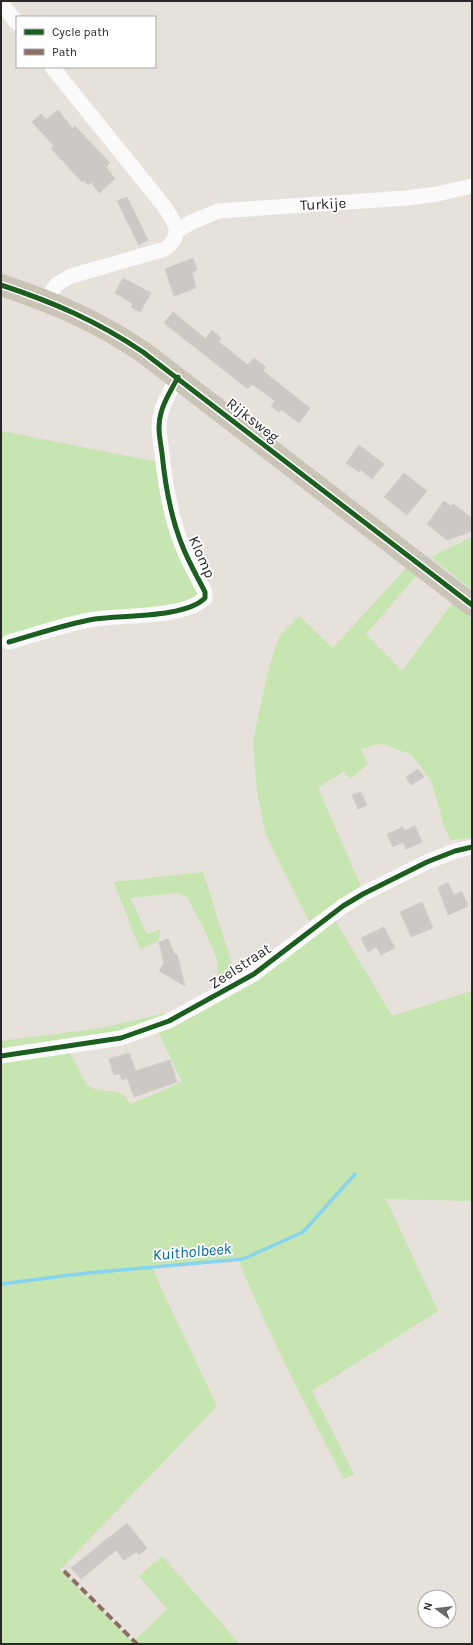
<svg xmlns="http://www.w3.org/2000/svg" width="473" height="1645" viewBox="0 0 473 1645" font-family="Karla,sans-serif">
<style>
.green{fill:#c6e5b0}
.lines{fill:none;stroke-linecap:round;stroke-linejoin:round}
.stream{stroke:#87d4f0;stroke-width:3.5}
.building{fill:#ccc9c5;stroke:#d1cdc7}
.street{stroke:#fbfafa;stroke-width:15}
.primary{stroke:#cac4b6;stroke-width:22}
.quiet{stroke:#8d6e63;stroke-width:4;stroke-dasharray:8 4;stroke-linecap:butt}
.cycleway-casing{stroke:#fff;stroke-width:8}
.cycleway{stroke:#1b5e20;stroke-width:5}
.labels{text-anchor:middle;stroke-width:3.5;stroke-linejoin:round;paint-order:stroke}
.street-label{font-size:15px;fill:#272727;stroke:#fff}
.water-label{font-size:16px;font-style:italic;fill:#0169a0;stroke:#fff}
</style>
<rect width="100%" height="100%" fill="#e6e1db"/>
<g class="green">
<path d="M1,431L158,462L200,592L196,600L1,640Z"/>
<path d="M472,537V590L431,557Z"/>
<path d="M407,567L417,575L366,634L402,671L453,602L472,619V838L451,840L445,829L431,780L412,755L386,745L376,744L361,749L368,764L351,778L344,771L318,788L361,886L309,921L266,835L257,791L253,741L269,667L280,635L299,616L333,648Z"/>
<path d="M203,872L236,977L225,982L219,981C216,973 219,966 216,957C209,936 197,916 187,897L177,893L130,898L147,934L161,929L158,940L140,950L114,882Z"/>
<path d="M335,920L392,1016L472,991V1201L386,1199L438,1311L312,1391L354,1474L344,1479C306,1406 269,1335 238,1259L152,1265L161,1288L217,1406L60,1570L133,1642L167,1609L139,1576L162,1556L240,1644H1V1058L67,1051C78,1060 78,1076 88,1085C105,1098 118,1082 131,1104L182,1082L157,1029Z"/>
<path d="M165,1013L166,1016L136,1028L1,1050V1041L102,1028Z"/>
</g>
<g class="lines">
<path class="stream" d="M1,1284L87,1273L243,1259L303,1232L355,1174"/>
</g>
<g class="building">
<path d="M58,110L72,128L75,126L110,163L106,167L115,179L99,193L91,182L88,185L84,180L82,182L51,148L54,146L32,122L41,114L46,120Z"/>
<path d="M127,197L148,240L139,245L117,201Z"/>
<path d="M193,258L197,270L192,272L196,288L174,296L165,269Z"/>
<path d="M123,278L151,293L140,312L131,307L133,304L115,293Z"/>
<path d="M173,312L206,339L212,330L221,338L219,342L248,365L254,358L266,367L263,371L310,408L299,423L282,410L279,412L271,406L275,401L252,384L248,389L164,323Z"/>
<path d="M359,445L384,464L372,479L361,470L359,472L346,463Z"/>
<path d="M404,473L427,491L407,515L384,497Z"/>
<path d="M444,501L451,506L453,504L472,518V531L447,540L427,524Z"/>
<path d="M418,769L424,777L411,785L406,777Z"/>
<path d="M361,792L367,805L358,809L352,795Z"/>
<path d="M415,826L422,842L406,849L403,842L393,847L387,834L403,827L404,831Z"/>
<path d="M448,883L454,895L462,892L468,906L448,915L438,887Z"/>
<path d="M422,902L433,928L411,937L400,912Z"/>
<path d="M384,927L395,948L381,955L376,947L368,952L361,938Z"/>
<path d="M168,939L175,955L177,954L185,986L159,971L164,963L159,942Z"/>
<path d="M129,1053L136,1071L170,1060L177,1082L134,1097L127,1078L122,1080L120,1074L114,1075L109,1059Z"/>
<path d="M127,1523L147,1548L139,1555L136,1552L124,1560L116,1550L81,1579L71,1568Z"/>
</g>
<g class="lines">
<g class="street">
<path d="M1,3L17,23"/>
<path d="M177,231L190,223L218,211L406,198L437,194L472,186"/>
<path d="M46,299L57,284L71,276L165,249C185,234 174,222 164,206L52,67"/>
<path d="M9,642C37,634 66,624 95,619C123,615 185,618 205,598V592C197,576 188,561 182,545C170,515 165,484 162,453C160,439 157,426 161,413C164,400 172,389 178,377"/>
<path d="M1,1056L121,1038L169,1021L254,974L343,906L363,894L427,862L455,851L472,847"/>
</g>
<path class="primary" d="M1,285C53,302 97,321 143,352L472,605"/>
<path class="quiet" d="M64,1571L137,1644"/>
<g class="cycleway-casing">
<g id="cycleway">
<path d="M1,285C53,302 97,321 143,352L472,605"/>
<path d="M9,642C37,634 66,624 95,619C123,615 185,618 205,598V592C197,576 188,561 182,545C170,515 165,484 162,453C160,439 157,426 161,413C164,400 172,389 178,377"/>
<path d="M1,1056L121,1038L169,1021L254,974L343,906L363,894L427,862L455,851L472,847"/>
</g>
</g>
<use href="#cycleway" class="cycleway"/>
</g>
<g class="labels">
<g class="street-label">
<text transform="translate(323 204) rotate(-3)" y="5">Turkije</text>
<text transform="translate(253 420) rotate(38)" y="5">Rijksweg</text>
<text transform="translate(202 557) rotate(66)" y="5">Klomp</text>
<text transform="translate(240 966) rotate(-33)" y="5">Zeelstraat</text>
</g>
<g class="water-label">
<text transform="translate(192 1251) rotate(-5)" y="6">Kuitholbeek</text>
</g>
</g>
<rect width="473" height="1645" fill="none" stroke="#272727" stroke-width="4"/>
<rect x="16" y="16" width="140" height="52" fill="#ffffff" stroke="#a9a9a9"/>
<rect x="24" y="29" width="20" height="6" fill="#1b5e20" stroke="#a9a9a9"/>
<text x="52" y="36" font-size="12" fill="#272727">Cycle path</text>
<rect x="24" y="49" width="20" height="6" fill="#8d6e63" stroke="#a9a9a9"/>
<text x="52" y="56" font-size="12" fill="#272727">Path</text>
<g transform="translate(437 1609) rotate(285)"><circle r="19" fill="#ffffff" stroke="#a9a9a9"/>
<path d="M0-3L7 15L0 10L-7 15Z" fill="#6a6866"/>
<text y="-6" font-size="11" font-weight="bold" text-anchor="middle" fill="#272727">N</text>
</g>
</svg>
